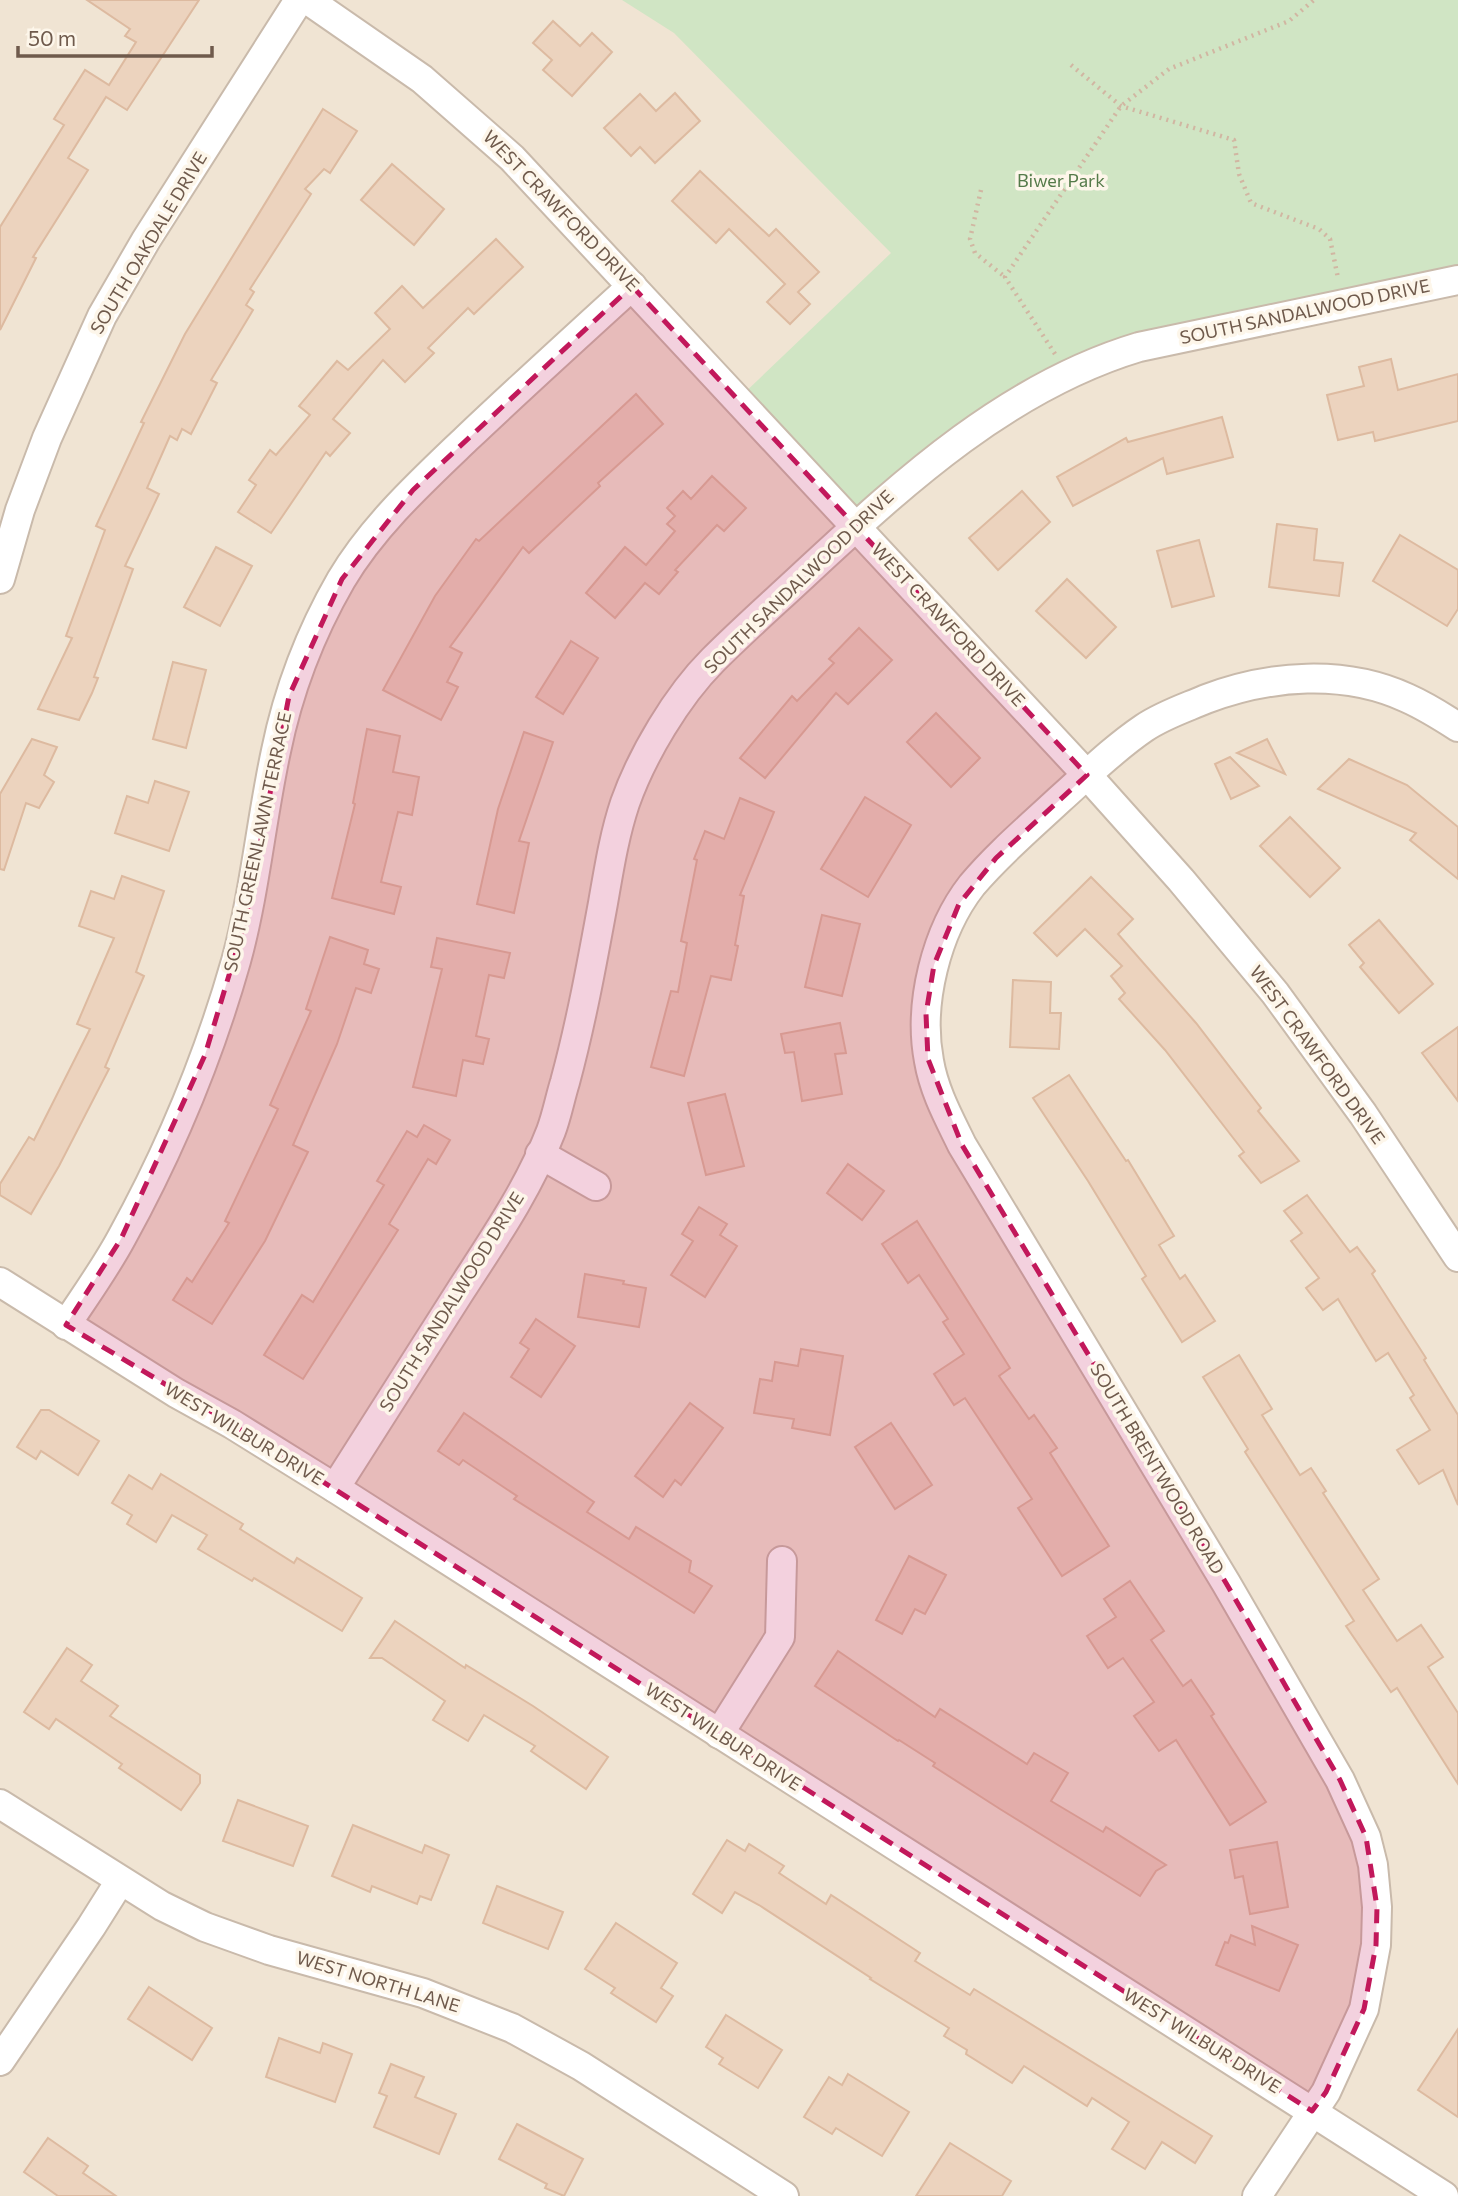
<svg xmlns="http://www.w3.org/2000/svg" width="1458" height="2196" viewBox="0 0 1458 2196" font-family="Commissioner,sans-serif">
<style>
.residential{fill:#f0e4d3}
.green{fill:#d0e5c4}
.building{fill:#ecd3be;stroke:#ddbaa0;stroke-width:2}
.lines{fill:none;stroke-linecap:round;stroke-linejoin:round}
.street-casing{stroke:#c9baab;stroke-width:32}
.path{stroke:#d1b6a2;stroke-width:4.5;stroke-dasharray:2 5;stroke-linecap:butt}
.street{stroke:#fff;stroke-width:28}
.marked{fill:#c2185b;fill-opacity:0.2;stroke:#c2185b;stroke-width:5;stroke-dasharray:14 9;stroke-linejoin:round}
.labels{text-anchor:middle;stroke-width:7;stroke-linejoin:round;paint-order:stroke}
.park-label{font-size:18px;fill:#547a49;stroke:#fdf6ea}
.street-label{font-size:18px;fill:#6f5a4c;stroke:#fdf6ea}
</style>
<rect width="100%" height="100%" fill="#faf2e4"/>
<rect class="residential" x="0" y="0" width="1458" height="2196"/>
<path class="green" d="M622,0H1458V280L1112,355L856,526L738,399L891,253L674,33Z"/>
<g class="building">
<path d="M87,0H199L127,110L106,97L68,158L88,170L33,257L36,258L0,330V227L64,125L54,119L85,70L109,85L136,42L125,36L130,29Z"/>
<path d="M553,21L580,46L592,33L612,52L572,96L543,70L552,60L533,43Z"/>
<path d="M675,93L700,121L655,163L640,147L631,156L604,128L640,94L656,111Z"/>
<path d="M323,109L357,131L330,173L324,169L305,189L311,194L250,289L254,292L246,305L253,310L211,380L217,383L191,434L182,429L177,440L170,436L147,488L159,494L125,566L133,569L94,677L98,678L92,693L79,720L38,709L72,638L66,636L105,530L96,526L144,423L141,422L185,334Z"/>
<path d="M392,164L444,209L414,245L361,200Z"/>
<path d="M700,171L769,236L776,229L819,272L798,292L810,304L790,324L767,302L785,284L729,229L716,243L672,201Z"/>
<path d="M496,239L523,267L474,314L468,308L428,348L434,353L405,382L383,360L333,419L350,433L330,456L326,452L271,533L238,512L256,485L249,480L270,450L276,455L310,415L299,406L337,361L348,370L390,329L375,313L402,286L423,308Z"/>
<path d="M1391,359L1398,390L1458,374V421L1375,441L1373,432L1338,440L1327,395L1364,386L1359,367Z"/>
<path d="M636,394L663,424L598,483L600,486L529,553L523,547L450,647L462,653L447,682L458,687L441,720L383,690L435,596L476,539L479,541Z"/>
<path d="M1222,417L1233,457L1167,474L1163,458L1073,506L1057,477L1126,438L1128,442Z"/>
<path d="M712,476L746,508L724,531L717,525L675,570L678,572L659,594L645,583L615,618L586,593L625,547L646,565L675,531L667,524L675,516L667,508L683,491L691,499Z"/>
<path d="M1022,491L1050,522L998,570L969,538Z"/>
<path d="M1277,524L1317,529L1314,560L1343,563L1339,596L1269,587Z"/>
<path d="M1400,535L1458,570V609L1447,626L1373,581Z"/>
<path d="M1199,540L1214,596L1172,607L1157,551Z"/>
<path d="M216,547L252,566L220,626L184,607Z"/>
<path d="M1067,579L1116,627L1086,658L1036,611Z"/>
<path d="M859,628L892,660L848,704L836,693L765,778L740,758L792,696L797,701L834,663L829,659Z"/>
<path d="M571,641L598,658L563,714L536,697Z"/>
<path d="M173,662L206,670L186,748L153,739Z"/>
<path d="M936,713L980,758L951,787L907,742Z"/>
<path d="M367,729L400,736L393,772L419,777L412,815L398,812L381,882L401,887L394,914L332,898L355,804L353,803Z"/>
<path d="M524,732L553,742L519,841L529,843L514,913L477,904L498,809Z"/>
<path d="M32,739L57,747L44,775L54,782L39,808L26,803L4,870L0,869V794Z"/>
<path d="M1267,739L1285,774L1237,753Z"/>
<path d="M1230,757L1259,786L1231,799L1215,764Z"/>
<path d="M1349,759L1407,785L1458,827V879L1410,840L1416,833L1318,789Z"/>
<path d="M155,781L189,792L169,851L115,833L127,796L148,803Z"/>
<path d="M865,797L911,825L868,897L821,869Z"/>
<path d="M740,798L774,812L740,895L744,896L735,945L738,946L731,980L711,976L684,1076L651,1067L671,991L678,992L687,943L681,941L697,860L694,859L705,831L724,839Z"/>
<path d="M1290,817L1340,868L1310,897L1260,846Z"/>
<path d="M122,876L164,891L136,972L144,976L105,1067L109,1069L59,1166L31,1214L0,1195V1184L29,1137L34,1140L90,1029L77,1024L114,938L79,926L91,891L114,899Z"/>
<path d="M1091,877L1133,919L1118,934L1196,1023L1261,1108L1258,1111L1299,1161L1261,1183L1239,1156L1244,1152L1165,1050L1119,999L1125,993L1111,976L1122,966L1085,929L1057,956L1034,933Z"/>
<path d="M822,915L860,924L842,996L805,987Z"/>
<path d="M1379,920L1433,984L1399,1013L1360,967L1364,963L1349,945Z"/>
<path d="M330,937L368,950L364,964L379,969L371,993L356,988L337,1044L293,1145L308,1152L265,1241L212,1324L173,1300L187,1278L192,1282L229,1223L225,1221L278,1109L270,1105L311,1011L306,1009Z"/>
<path d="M437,938L510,953L504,978L489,975L476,1036L489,1039L483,1064L463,1060L456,1096L413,1087L442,969L431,967Z"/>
<path d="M1013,980L1051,982L1050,1013H1061L1059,1049L1010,1047Z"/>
<path d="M840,1023L846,1053L835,1054L842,1094L802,1101L794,1052L785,1053L781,1034Z"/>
<path d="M1458,1027V1101L1422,1053Z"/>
<path d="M1069,1075L1126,1161L1128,1160L1174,1236L1159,1245L1180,1279L1185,1275L1215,1321L1182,1342L1142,1279L1146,1276L1088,1181L1033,1098Z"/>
<path d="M725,1094L744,1166L706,1175L688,1103Z"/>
<path d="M424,1125L450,1140L436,1164L428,1159L389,1224L398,1230L303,1379L264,1355L302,1295L313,1302L384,1185L377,1181L407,1131L417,1137Z"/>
<path d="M848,1164L884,1191L862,1220L827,1193Z"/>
<path d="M1307,1195L1350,1252L1357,1247L1375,1271L1372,1274L1426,1358L1424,1360L1458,1415V1505L1443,1470L1419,1484L1397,1450L1430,1430L1410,1398L1414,1395L1388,1353L1376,1361L1338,1299L1323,1310L1306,1288L1319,1278L1291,1241L1302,1233L1284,1211Z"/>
<path d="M699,1207L727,1224L720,1235L737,1246L705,1297L671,1275L693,1241L682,1234Z"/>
<path d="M917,1221L1010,1368L999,1376L1029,1419L1034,1415L1057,1448L1050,1453L1109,1546L1062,1576L1018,1508L1032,1499L965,1398L954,1405L934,1374L964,1354L943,1322L948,1319L919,1275L908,1283L882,1244Z"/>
<path d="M585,1274L624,1281L623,1284L646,1288L639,1327L578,1317Z"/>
<path d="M536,1319L575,1346L541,1397L511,1377L529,1349L520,1343Z"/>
<path d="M801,1349L843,1356L830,1435L792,1428L794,1419L754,1413L760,1379L772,1381L775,1362L798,1366Z"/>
<path d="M1239,1355L1272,1409L1262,1415L1300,1475L1311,1468L1326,1491L1323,1493L1379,1579L1363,1590L1397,1641L1421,1625L1443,1657L1428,1667L1458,1713V1784L1397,1688L1391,1692L1346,1626L1354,1621L1245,1452L1248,1449L1203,1377Z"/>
<path d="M690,1403L723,1428L681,1485L675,1480L663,1497L635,1476Z"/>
<path d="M41,1410H49L99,1441L78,1475L41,1451L36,1459L17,1447Z"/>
<path d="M464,1413L594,1502L587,1512L629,1539L636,1527L691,1561L689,1572L712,1586L694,1613L514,1499L517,1496L463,1460L459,1465L438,1451Z"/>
<path d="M891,1423L932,1485L895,1509L855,1447Z"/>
<path d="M161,1474L243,1524L240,1529L294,1563L297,1558L362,1598L342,1631L254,1578L252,1581L198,1549L207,1535L172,1515L156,1542L127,1524L132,1515L112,1503L129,1475L152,1489Z"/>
<path d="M909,1556L946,1575L925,1614L915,1609L902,1634L876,1620Z"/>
<path d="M1130,1581L1164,1631L1151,1640L1183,1686L1191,1680L1214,1714L1211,1716L1266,1802L1230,1825L1176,1740L1159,1751L1134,1716L1154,1702L1123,1658L1108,1668L1087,1636L1116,1617L1104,1599Z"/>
<path d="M395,1621L465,1668L466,1665L533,1706L608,1757L586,1789L531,1751L535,1746L484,1715L468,1741L433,1720L445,1701L382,1658H370Z"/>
<path d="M67,1648L92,1665L81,1681L118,1706L110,1716L200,1775V1783L181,1810L119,1768L122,1764L56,1719L49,1729L24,1712Z"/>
<path d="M838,1651L935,1717L940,1709L1027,1764L1034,1753L1068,1773L1051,1801L1103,1832L1106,1827L1166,1865L1156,1871L1140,1896L1000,1809L933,1766L935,1763L899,1740L898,1741L815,1686Z"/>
<path d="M238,1800L308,1826L293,1866L223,1841Z"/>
<path d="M353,1825L422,1853L425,1845L449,1855L431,1900L420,1896L417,1904L372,1886L370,1892L332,1876Z"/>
<path d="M727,1840L745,1851L749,1844L784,1866L779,1873L826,1904L831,1895L920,1953L915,1961L970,1995L974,1989L1212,2136L1195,2163L1162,2142L1145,2169L1112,2149L1129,2122L1092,2098L1087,2106L1024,2066L1012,2083L966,2054L967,2050L944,2036L949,2028L870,1979L871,1978L759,1905L735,1892L722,1913L693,1894Z"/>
<path d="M1277,1842L1288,1907L1250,1914L1243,1876L1235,1878L1230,1850Z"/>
<path d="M497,1886L563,1912L548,1949L483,1923Z"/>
<path d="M616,1923L677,1963L661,1988L673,1996L656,2022L611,1993L615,1988L585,1969Z"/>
<path d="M1252,1926L1298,1945L1279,1991L1216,1965L1225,1942L1228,1943L1231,1935L1255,1945Z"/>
<path d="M149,1987L212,2028L192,2060L128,2019Z"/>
<path d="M726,2015L782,2050L758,2088L719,2064L723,2058L706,2047Z"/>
<path d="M1458,2029V2117L1418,2090Z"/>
<path d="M279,2038L320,2053L323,2043L352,2054L335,2102L266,2077Z"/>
<path d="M391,2064L424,2077L415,2097L456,2114L439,2154L374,2127L387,2096L379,2093Z"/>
<path d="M848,2074L909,2112L882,2156L836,2128L832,2134L804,2117L829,2077L842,2085Z"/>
<path d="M517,2124L583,2159L564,2196L545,2188L547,2184L499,2159Z"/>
<path d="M48,2138L88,2166L83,2173L116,2196H58L24,2172Z"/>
<path d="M950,2143L1011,2181L1002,2196H916Z"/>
</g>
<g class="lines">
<g class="street-casing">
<g id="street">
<path d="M308,0L422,79L512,158L1087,775L1181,880L1275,993L1363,1114L1458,1257"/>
<path d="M0,579L20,510L47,438L102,316L146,240L299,0"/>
<path d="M540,1154L596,1186"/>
<path d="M0,1282L176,1393L232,1424L335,1488L1444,2196"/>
<path d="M66,1325C85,1296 106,1267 122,1237C170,1150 209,1056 236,961C255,892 261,820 276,751C288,692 311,632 341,580C373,526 421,482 466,439C521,387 577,336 632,286"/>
<path d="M335,1488C377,1422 419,1356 461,1290C494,1239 529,1188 551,1131C557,1115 560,1098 565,1082C581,1023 592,963 603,903C609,869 614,836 625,803C642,755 677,696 713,660C744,629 777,600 809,570C906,480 1009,386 1139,347L1458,280"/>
<path d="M719,1734L780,1637L782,1561"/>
<path d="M0,1804L162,1906L205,1927L269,1950L423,1993L512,2028L581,2066L784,2196"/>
<path d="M0,2061L91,1927L120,1881"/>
<path d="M1257,2196L1326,2092L1364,2009L1376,1945L1377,1907L1373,1865L1366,1837L1340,1780L1226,1583L962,1145C949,1118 934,1091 929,1061C918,1004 936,931 972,885C998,854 1029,828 1059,800C1087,775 1113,749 1144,728C1163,715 1185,708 1206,699C1270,675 1344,669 1407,698C1425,706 1441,716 1458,727"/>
</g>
</g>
<g class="path">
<path d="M1071,65L1121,106L1234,140L1239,174L1251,203L1319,229L1330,239L1338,278"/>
<path d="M981,190L970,239L975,253L1005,277"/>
<path d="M1055,354L1005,277L1121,106L1169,69L1289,21L1314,0"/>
</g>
<use href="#street" class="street"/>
</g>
<path class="marked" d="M632,286L1087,775L996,858L959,904L934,965L926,1014L928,1059L962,1145L1226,1583L1340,1780L1366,1837L1377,1907L1376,1945L1364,2009L1326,2092L1312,2111L232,1424L66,1325L121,1239L205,1055L245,922L289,696L342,579L413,490Z"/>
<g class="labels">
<g class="park-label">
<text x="1061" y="187">Biwer Park</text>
</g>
<g class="street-label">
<text transform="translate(561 211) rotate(46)" y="6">WEST CRAWFORD DRIVE</text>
<text transform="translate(149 243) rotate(-59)" y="6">SOUTH OAKDALE DRIVE</text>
<text transform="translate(1305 312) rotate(-12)" y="6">SOUTH SANDALWOOD DRIVE</text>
<text transform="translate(799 582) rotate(-44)" y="6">SOUTH SANDALWOOD DRIVE</text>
<text transform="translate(948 625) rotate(47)" y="6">WEST CRAWFORD DRIVE</text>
<text transform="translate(258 842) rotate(-78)" y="6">SOUTH GREENLAWN TERRACE</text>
<text transform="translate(1317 1055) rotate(54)" y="6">WEST CRAWFORD DRIVE</text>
<text transform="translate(452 1302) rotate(-58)" y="6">SOUTH SANDALWOOD DRIVE</text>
<text transform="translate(244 1434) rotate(31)" y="6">WEST WILBUR DRIVE</text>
<text transform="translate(1157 1469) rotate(59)" y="6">SOUTH BRENTWOOD ROAD</text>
<text transform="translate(723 1737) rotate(33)" y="6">WEST WILBUR DRIVE</text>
<text transform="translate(378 1982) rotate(17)" y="6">WEST NORTH LANE</text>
<text transform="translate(1202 2041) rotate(32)" y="6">WEST WILBUR DRIVE</text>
</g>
</g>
<path d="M18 46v10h194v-10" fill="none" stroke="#6f5a4c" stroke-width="3.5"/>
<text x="28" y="46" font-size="21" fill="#6f5a4c" stroke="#fdf6ea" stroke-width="5" paint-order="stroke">50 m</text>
</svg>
